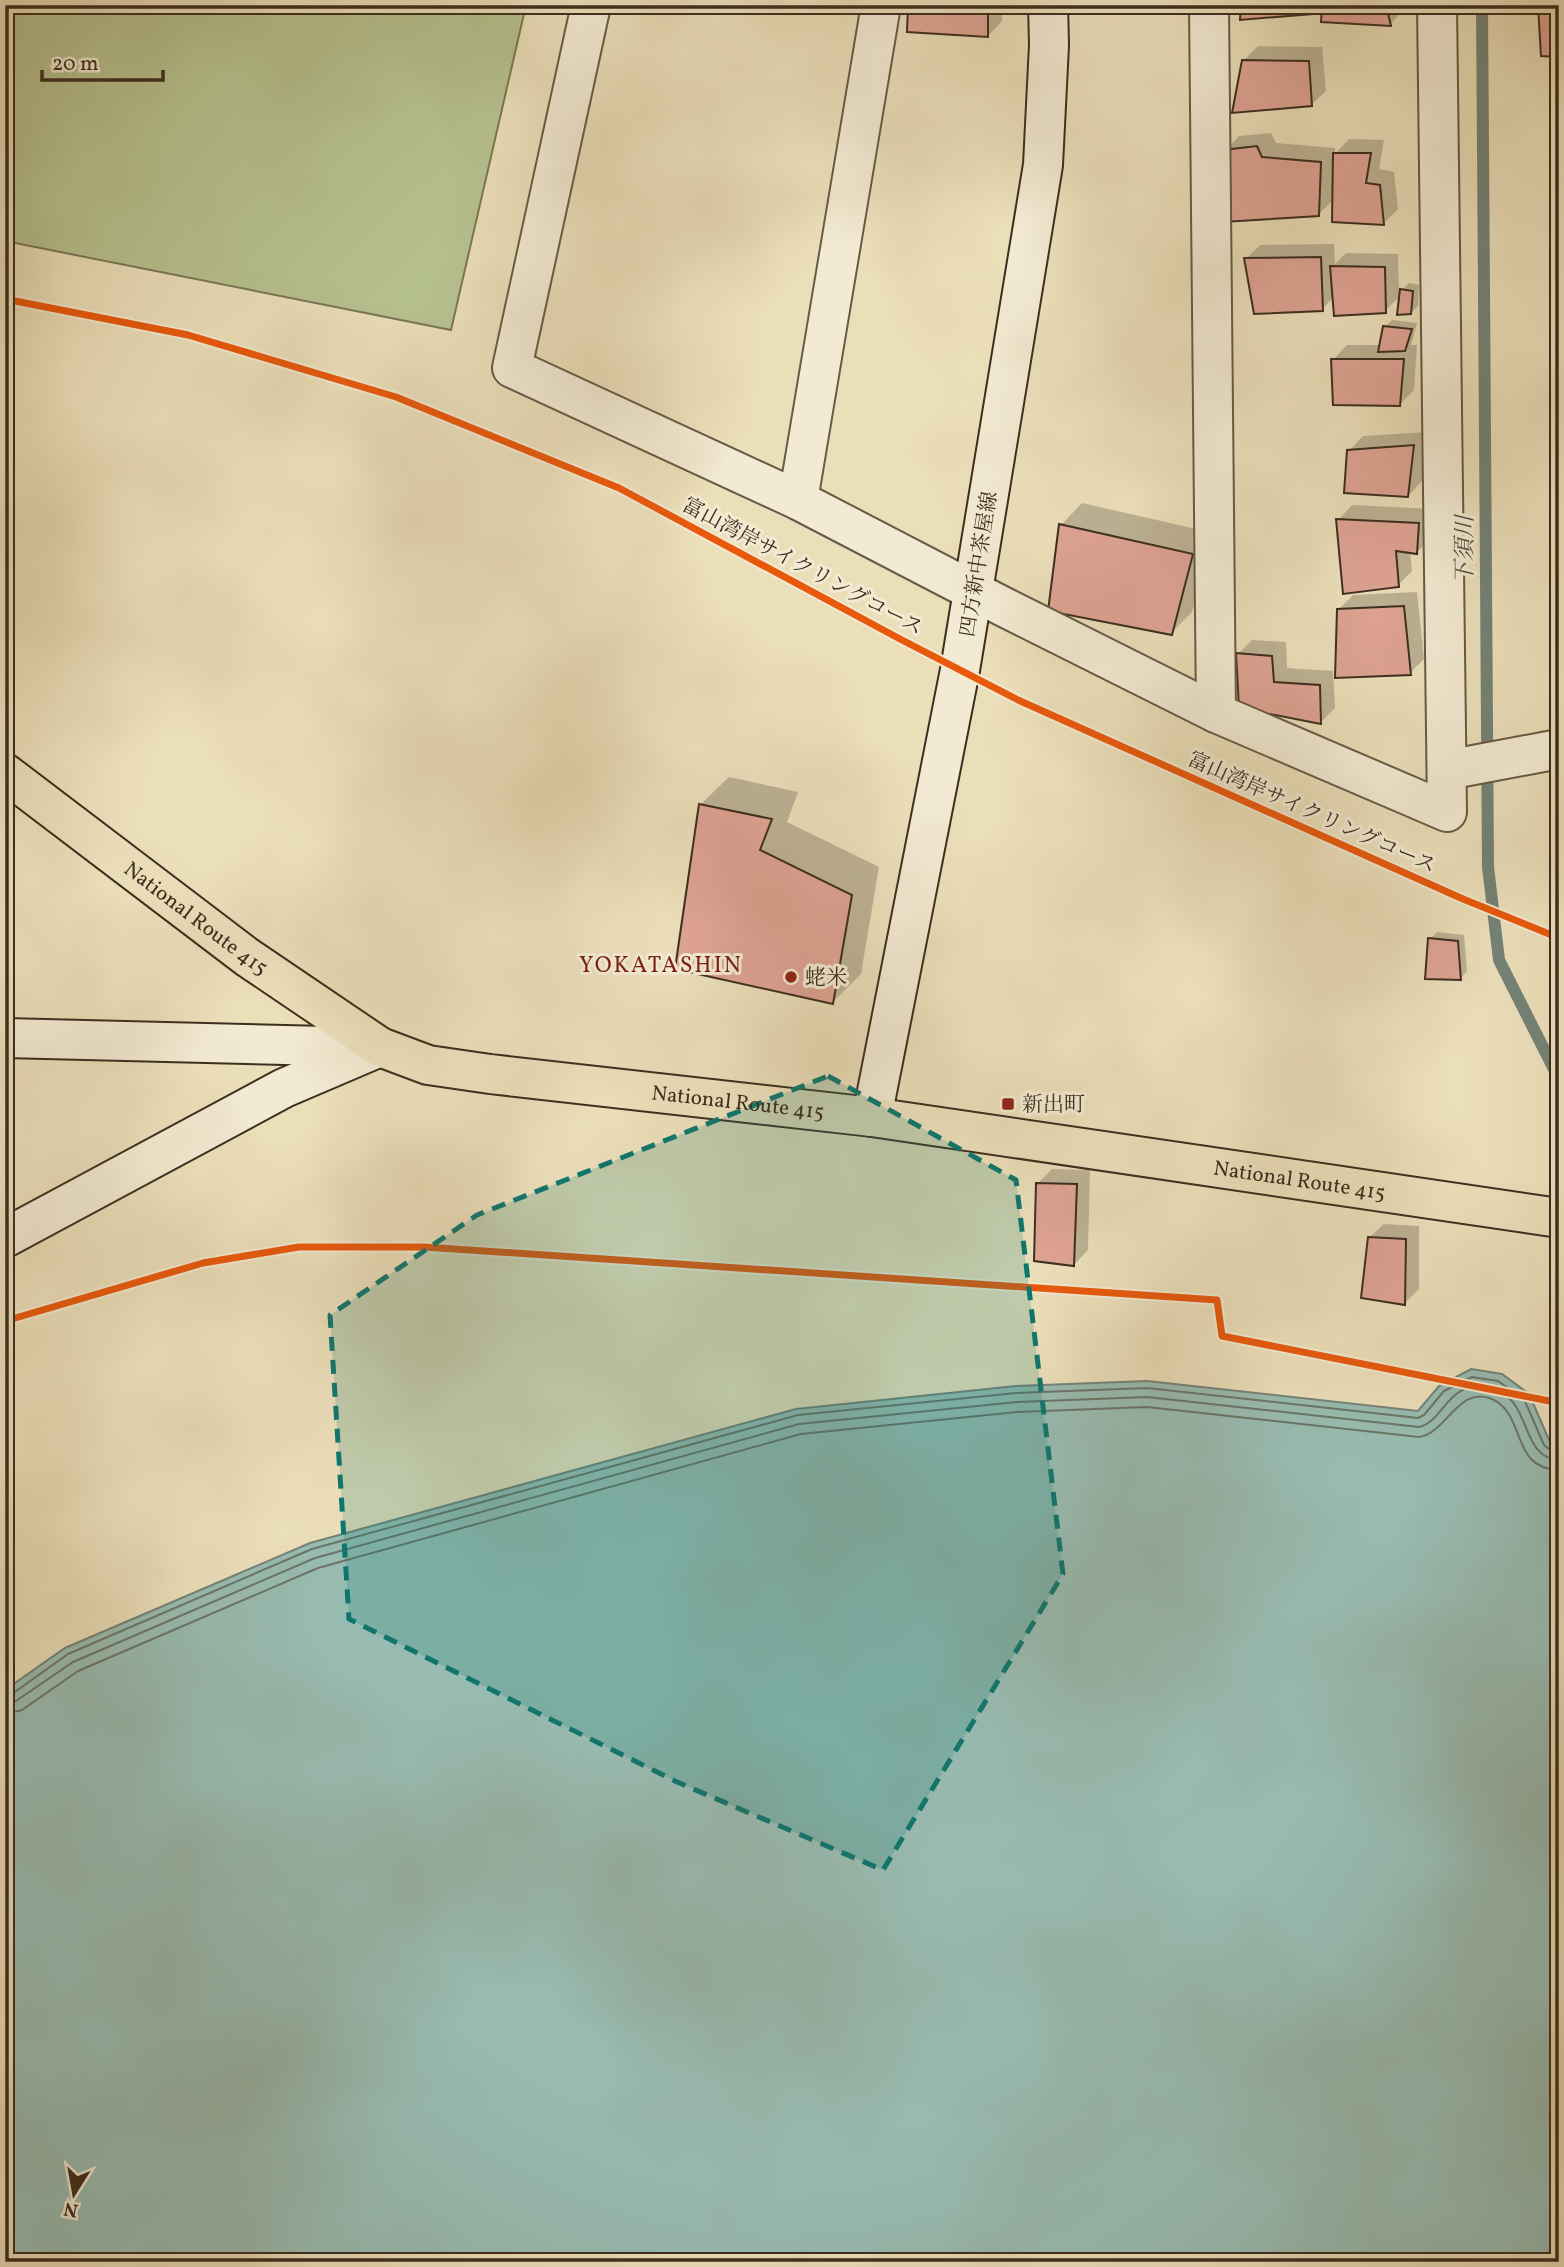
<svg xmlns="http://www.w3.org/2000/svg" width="1564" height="2267" viewBox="0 0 1564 2267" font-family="Vollkorn,'Noto Serif JP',serif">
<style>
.green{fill:#b6c290;stroke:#7a7858;stroke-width:2}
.water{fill:#98bcb2;stroke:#748377;stroke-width:2}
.shadow{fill:#0003}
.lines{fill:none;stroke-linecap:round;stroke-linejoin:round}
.shore{stroke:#6a7568;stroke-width:2}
.stream{stroke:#748377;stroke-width:12}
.building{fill:#dea393;stroke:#3d2e1f;stroke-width:2}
.street-casing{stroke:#685a46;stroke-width:42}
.secondary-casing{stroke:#3d2e1f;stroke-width:42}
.highway-casing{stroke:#3d2e1f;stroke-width:42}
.street{stroke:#f2ead2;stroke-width:38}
.secondary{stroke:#f2ead2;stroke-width:38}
.highway{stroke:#ebdfba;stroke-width:38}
.cycleway-casing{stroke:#f2ead2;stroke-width:11}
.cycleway{stroke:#e8590c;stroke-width:7}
.marked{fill:#0f766e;fill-opacity:0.2;stroke:#0f766e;stroke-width:5;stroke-dasharray:14 9;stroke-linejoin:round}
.poi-dot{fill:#8f2418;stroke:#f2ead2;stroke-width:2.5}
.labels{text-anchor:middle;stroke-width:6;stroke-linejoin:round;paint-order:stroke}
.street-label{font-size:21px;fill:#3d2e1f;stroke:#f2ead2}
.poi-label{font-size:21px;fill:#3d2e1f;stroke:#f2ead2;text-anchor:start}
.water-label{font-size:23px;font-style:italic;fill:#545244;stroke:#f2ead2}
.neighbourhood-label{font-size:23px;letter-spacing:2px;fill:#7a1f14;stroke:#f2ead2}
</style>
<rect width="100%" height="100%" fill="#ebdfba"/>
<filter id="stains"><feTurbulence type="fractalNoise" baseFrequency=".00286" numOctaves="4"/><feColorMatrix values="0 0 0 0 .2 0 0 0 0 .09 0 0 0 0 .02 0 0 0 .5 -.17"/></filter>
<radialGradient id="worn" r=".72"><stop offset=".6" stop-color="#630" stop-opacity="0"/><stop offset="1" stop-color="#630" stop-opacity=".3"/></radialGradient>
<path class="green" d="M5,5H526L451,330L5,241Z"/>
<path class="water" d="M1471,1369L1502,1374L1529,1394L1550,1442L1559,1445V2262H5V1690L65,1648L310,1543L796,1409L1016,1386L1147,1381L1418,1411L1439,1386Z"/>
<g class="shadow">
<path d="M910,5H957L997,9V6L992,5H1002V21L988,36Z"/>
<path d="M1323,5H1403L1404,10L1390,24Z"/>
<path d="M1258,46L1322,47L1326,91L1311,105L1243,61Z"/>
<path d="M1271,133L1276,143L1335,148V154L1349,139L1384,140L1379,169L1394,172L1398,209L1384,223L1334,199L1318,215L1225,151L1239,136Z"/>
<path d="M1334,244L1335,264L1346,253L1398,254L1399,293L1409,283L1419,285L1418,306L1411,313L1401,295L1385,311L1334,297L1322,309L1246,259L1260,245Z"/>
<path d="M1392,320L1417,323L1411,345H1417L1414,390L1400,404L1333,360L1347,345H1381L1385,327Z"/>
<path d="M1427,432L1422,481L1408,496L1349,451L1363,436Z"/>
<path d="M1082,503L1214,533L1192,612L1171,633L1061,525Z"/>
<path d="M1352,505L1432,509L1431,538L1417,552L1410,551L1412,571L1398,585L1338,520Z"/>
<path d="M1417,592L1424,659L1410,673L1339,609L1353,595Z"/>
<path d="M1252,640L1286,642L1287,668L1333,671L1335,708L1321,722L1238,654Z"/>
<path d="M729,777L798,792L787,822L879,867L861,974L833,1002L701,804Z"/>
<path d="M1437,932L1464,935L1467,971L1461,978L1430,939Z"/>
<path d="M1052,1169L1090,1170L1088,1250L1074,1265L1038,1183Z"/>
<path d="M1384,1224L1419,1226V1289L1405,1303L1369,1238Z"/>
</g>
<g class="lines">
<g class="shore">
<path d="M5,1695L12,1694L68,1654L312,1549L798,1415L1016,1393L1147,1388L1418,1418L1424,1415L1444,1391L1472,1377L1498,1381L1524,1399L1544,1445L1549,1449L1559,1451"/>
<path d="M5,1704L16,1701L73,1662L315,1558L799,1424L1017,1402L1147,1397L1419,1427C1446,1421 1446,1378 1491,1388C1533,1398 1519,1458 1559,1460"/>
<path d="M5,1714L22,1710L78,1671L318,1568L801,1434L1017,1412L1147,1407L1419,1437C1447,1433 1458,1385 1492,1399C1527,1415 1510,1469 1559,1470"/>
</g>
<path class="stream" d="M1482,5L1488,867L1499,960L1559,1079"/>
</g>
<g class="building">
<path d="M908,5L988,7V37L907,32Z"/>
<path d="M1241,5H1312L1313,14L1240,20Z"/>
<path d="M1322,5H1386L1391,26L1321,22Z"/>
<path d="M1538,5H1559V57L1541,56Z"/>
<path d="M1242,60L1309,61L1312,106L1232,113Z"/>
<path d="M1257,146L1262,157L1321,162L1319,216L1223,222V150Z"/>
<path d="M1333,153H1371L1366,183L1380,185L1384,225L1332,222Z"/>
<path d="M1321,257L1323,311L1254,314L1244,258Z"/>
<path d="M1330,266L1385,267L1386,313L1334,316Z"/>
<path d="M1400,289L1413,291L1411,314L1397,315Z"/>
<path d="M1383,326L1412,329L1405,351L1378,352Z"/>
<path d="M1331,359H1404L1400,406L1333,405Z"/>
<path d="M1414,445L1408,497L1344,493L1347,450Z"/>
<path d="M1336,519L1419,523L1417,554L1396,551L1399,587L1343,594Z"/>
<path d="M1059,524L1193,554L1172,635L1048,611Z"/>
<path d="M1404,606L1411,675L1335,678L1337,609Z"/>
<path d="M1236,653L1272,656L1274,682L1320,685L1321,724L1239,708Z"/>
<path d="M699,804L772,819L760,850L852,895L833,1004L675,969Z"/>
<path d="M1428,938L1458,941L1461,980L1425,979Z"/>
<path d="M1036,1183L1077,1184L1074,1266L1034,1261Z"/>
<path d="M1368,1237L1406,1239L1405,1305L1361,1298Z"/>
</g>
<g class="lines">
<g class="street-casing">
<g id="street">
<path d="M591,5L512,368L798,500L1002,606L1216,713L1447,812L1437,5"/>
<path d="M1209,5L1216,713"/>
<path d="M798,500L881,5"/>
<path d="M1447,770L1559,749"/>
</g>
</g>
<g class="secondary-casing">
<g id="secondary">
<path d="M5,1038L368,1047"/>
<path d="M872,1117L960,670L1043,165L1049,45L1048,5"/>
<path d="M5,1238L284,1088L380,1047"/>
</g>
</g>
<g class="highway-casing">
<g id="highway">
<path id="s1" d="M5,773L247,957L380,1047L428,1065L490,1074L872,1117L1559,1218"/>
</g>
</g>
<use href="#street" class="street"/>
<use href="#secondary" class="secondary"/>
<use href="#highway" class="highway"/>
<g class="cycleway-casing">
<g id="cycleway">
<path d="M5,299L188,335L396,397L619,488L900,639L1018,700L1463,899L1559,938"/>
<path d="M5,1321L203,1263L299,1247H424L1217,1300L1222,1336L1559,1403"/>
</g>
</g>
<use href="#cycleway" class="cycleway"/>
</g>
<path class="marked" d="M828,1076L1016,1180L1063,1574L883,1870L677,1782L349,1619L330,1315L477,1215Z"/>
<g class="poi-dot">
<circle cx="791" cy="977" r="7"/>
<rect x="1001" y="1097" width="14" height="14" rx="3.5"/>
</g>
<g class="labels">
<g class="street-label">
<text transform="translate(978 564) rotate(-81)" y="7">四方新中茶屋線</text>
<text transform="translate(803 566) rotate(28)" y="7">富山湾岸サイクリングコース</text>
<text transform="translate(1312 812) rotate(24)" y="7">富山湾岸サイクリングコース</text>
<text dy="7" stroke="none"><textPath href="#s1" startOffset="240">National Route 415</textPath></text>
<text dy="7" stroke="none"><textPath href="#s1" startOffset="828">National Route 415</textPath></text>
<text dy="7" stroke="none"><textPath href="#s1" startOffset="1395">National Route 415</textPath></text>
</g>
<g class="poi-label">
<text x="805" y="984">蛯米</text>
<text x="1022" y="1111">新出町</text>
</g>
<g class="water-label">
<text transform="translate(1464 550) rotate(-90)" y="8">下須川</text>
</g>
<g class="neighbourhood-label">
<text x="661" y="972">YOKATASHIN</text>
</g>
</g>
<rect width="1564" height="2267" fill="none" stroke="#ebdfba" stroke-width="28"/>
<rect x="7" y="7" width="1550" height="2253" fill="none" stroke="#3d2e1f" stroke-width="3.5"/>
<rect x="14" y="14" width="1536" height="2239" fill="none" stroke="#3d2e1f" stroke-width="2"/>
<g transform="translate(74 2194) rotate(191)" stroke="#f2ead2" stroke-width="5" paint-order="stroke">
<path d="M0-5L12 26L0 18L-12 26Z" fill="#3d2e1f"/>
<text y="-10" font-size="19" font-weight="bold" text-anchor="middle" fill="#3d2e1f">N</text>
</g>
<path d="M42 70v10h121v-10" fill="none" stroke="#3d2e1f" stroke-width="3.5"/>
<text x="52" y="70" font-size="21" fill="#3d2e1f" stroke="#f2ead2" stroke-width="5" paint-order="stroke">20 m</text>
<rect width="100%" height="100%" filter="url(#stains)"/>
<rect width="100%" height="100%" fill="url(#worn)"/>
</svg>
